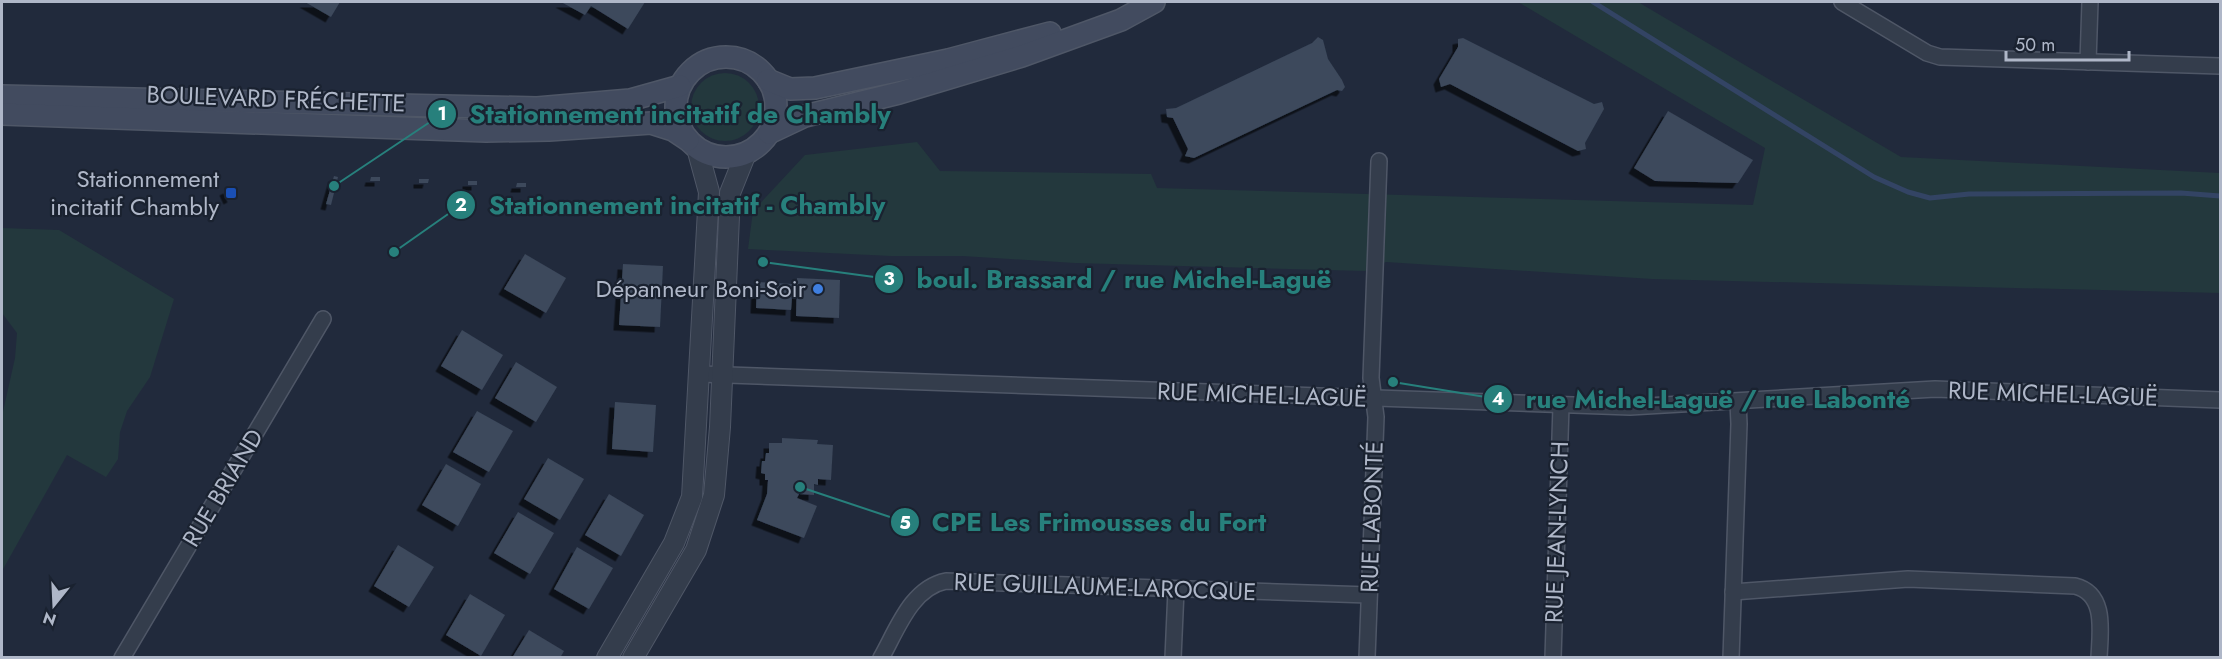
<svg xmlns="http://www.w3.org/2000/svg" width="2222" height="659" viewBox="0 0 2222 659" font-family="Jost,sans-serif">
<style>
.green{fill:#23383d}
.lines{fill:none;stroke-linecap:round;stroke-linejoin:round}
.stream{stroke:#334464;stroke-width:5}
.building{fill:#3c485b;filter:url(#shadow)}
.minor-casing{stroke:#4f5767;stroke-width:18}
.tertiary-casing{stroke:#4f5767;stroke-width:22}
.secondary-casing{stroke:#4f5767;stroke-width:24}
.minor{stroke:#343d4c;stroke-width:15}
.tertiary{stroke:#343d4c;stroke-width:20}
.secondary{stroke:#424b5f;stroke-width:21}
.transit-dot{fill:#1a4fb4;stroke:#1a2230;stroke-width:2}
.shop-dot{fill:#3f7fe0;stroke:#1a2230;stroke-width:2}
.labels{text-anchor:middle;stroke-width:4.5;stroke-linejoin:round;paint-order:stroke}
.street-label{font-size:24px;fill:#afb7c8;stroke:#1a2230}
.poi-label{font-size:24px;fill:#afb7c8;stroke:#1a2230;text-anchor:end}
.leader{fill:none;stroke:#27807c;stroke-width:2}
.callout-dot{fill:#27807c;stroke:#1a2230;stroke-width:2}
.mark-label{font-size:18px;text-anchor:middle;font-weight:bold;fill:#fff}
.callout-label{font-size:26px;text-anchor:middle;font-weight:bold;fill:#27807c;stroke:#1a2230;stroke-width:4.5;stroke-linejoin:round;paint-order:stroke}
</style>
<defs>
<filter id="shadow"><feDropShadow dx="-5.5" dy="5.5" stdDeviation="0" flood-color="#0009"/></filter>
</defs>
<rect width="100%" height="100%" fill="#212a3c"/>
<g class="green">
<path d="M1518,2H1638L1901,157L2220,173V293L1652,279L1386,262L1365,271L1075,263L962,256H891L748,249L753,211L805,155L917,142L940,171L1151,174L1157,188L1753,205L1765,148Z"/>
<circle cx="725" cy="107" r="34"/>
<path d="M2,228L59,230L174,299L150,377L127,411L120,432L118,459L106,477L67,455L2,571V416L15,358L17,333L2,313Z"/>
</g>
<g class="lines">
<path class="stream" d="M1593,2L1874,177L1908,192L1930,198L1969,194L2181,193L2220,196"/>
</g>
<g class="building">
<path d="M305,2H340L331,17Z"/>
<path d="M561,2H645L628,29L591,6L585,15Z"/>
<path d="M1318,37L1323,40L1328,59L1342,80L1345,87L1342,91L1337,90L1194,158L1185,156L1188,149L1173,118L1167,117L1166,109L1176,108L1312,43Z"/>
<path d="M1463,38L1594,104L1602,102L1604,109L1585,143L1586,149L1578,151L1450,84L1441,87L1439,79L1458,47V39Z"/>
<path d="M1668,111L1753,160L1738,183L1655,181L1634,168Z"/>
<path d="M334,176L338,177L331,205L326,204Z"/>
<path d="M371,177H380V181H370Z"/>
<path d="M419,179H429L428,183H419Z"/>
<rect x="468" y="181" width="9" height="4"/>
<path d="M517,183H526V187H516Z"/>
<path d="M229,188L233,197L229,199L225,190Z"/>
<path d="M525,254L566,278L546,313L504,289Z"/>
<path d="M623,264L663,266L660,327L619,325Z"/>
<path d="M797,278L840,280L839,318L796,316Z"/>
<path d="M757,282L793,284L791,310L756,308Z"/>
<path d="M462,330L503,355L482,390L441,366Z"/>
<path d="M516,362L557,387L536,422L495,398Z"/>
<path d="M615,402L656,405L653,452L612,449Z"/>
<path d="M477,411L513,431L489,472L453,452Z"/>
<path d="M782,438L818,440L817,444L833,445L831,480L818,479V485L814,484V495L799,494L797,498L817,506L804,538L757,520L767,494L768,480H765V474L761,473L762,461H765L766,453H769V443H782Z"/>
<path d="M548,458L584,479L560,520L524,499Z"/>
<path d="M446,464L481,484L458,526L422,505Z"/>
<path d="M609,494L644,515L621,556L585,535Z"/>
<path d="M518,512L554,533L530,574L494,553Z"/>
<path d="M398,545L434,567L409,607L374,586Z"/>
<path d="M577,547L613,568L589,609L554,589Z"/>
<path d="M470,594L505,615L481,656L446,635Z"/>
<path d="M529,630L564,651L560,658H512Z"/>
</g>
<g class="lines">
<g class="minor-casing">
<g id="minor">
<path d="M1842,2L1927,53L1940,57L2220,66"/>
<path d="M2088,62L2090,2"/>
<path d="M700,374L1630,407L1935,389L2220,400"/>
<path d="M1733,592L1908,579L2075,586C2107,594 2100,632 2099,658"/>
<path d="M122,658L323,319"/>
<path d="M881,658C897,630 911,588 946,581L1369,595"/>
<path d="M1173,658L1176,590"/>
<path d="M1367,658L1376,417L1371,378L1379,161"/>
<path d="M1553,658L1561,406"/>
<path d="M1731,658L1739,424L1738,402"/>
</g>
</g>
<g class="tertiary-casing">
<g id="tertiary">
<path d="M607,658L674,543L692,497L709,192L697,148"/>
<path d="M633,658L696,550L714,495L720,427L730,193L746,153"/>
</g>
</g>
<g class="secondary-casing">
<g id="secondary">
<circle cx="726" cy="107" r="50"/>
<path d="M768,80L790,89L815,88L948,60L1050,33"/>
<path d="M2,96L537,108L630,100L680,86"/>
<path d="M2,114L486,131L549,130L651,123L673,130L688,140"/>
<path d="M769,133L805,116L899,93L1022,56L1121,20L1154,2"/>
</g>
</g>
<use href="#minor" class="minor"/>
<use href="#tertiary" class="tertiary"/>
<use href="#secondary" class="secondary"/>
</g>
<rect class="transit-dot" x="225" y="187" width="12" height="12" rx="3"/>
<circle class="shop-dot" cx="818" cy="289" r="6"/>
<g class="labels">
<g class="street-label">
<text transform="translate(276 99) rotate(2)" y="8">BOULEVARD FRÉCHETTE</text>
<text transform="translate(2053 394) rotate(2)" y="8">RUE MICHEL-LAGUË</text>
<text transform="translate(1262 395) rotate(2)" y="8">RUE MICHEL-LAGUË</text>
<text transform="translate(223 488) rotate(-59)" y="8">RUE BRIAND</text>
<text transform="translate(1372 517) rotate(-88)" y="8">RUE LABONTÉ</text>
<text transform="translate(1557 532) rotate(-88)" y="8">RUE JEAN-LYNCH</text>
<text transform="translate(1105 587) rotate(2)" y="8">RUE GUILLAUME-LAROCQUE</text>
</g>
<g class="poi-label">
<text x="219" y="187">Stationnement<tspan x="219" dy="28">incitatif Chambly</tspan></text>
<text x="806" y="297">Dépanneur Boni-Soir</text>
</g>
</g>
<path class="leader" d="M334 186L442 114M394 252L461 205M763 262L889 279M1393 382L1498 399M800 487L905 522"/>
<g class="callout-dot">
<circle cx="334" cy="186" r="6"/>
<circle cx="394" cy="252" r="6"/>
<circle cx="763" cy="262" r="6"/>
<circle cx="1393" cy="382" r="6"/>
<circle cx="800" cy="487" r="6"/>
<circle cx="442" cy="114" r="15"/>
<circle cx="461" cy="205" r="15"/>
<circle cx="889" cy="279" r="15"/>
<circle cx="1498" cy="399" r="15"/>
<circle cx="905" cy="522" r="15"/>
</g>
<g class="mark-label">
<text x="442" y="120">1</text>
<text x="461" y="211">2</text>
<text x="889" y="285">3</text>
<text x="1498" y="405">4</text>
<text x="905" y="529">5</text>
</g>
<g class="callout-label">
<text x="680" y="123">Stationnement incitatif de Chambly</text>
<text x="687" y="214">Stationnement incitatif - Chambly</text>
<text x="1124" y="288">boul. Brassard / rue Michel-Laguë</text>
<text x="1718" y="408">rue Michel-Laguë / rue Labonté</text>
<text x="1099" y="531">CPE Les Frimousses du Fort</text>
</g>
<rect width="2222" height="659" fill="none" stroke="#afb7c8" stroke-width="6"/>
<g transform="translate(54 605) rotate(198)" stroke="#1a2230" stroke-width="4.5" paint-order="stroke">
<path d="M0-4.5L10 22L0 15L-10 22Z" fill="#afb7c8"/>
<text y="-9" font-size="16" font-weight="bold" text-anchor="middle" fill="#afb7c8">N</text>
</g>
<path d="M2006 51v9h123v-9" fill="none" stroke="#afb7c8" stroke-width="3"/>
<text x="2015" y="51" font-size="18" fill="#afb7c8" stroke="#1a2230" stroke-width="4.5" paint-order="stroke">50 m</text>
</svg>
